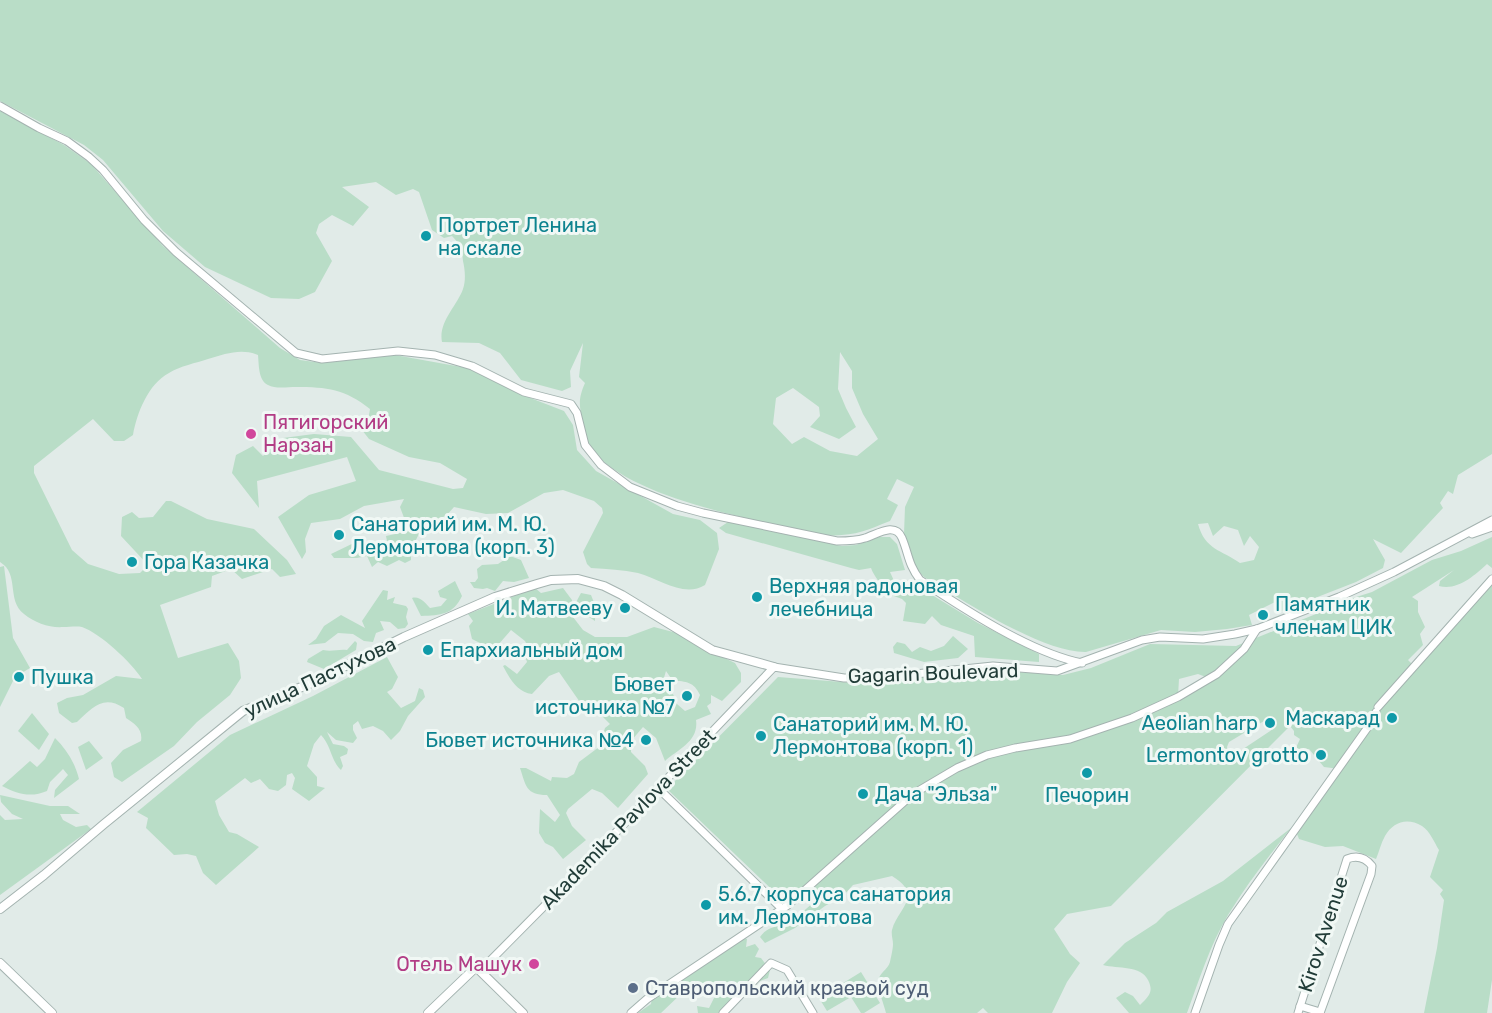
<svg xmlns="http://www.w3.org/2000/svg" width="1492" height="1013" viewBox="0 0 1492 1013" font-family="Rubik,sans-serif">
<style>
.green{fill:#b9ddc7;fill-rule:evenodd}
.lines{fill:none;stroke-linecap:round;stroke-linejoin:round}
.minor-casing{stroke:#a4b3b0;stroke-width:9}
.tertiary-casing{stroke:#a4b3b0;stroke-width:10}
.minor{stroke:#fff;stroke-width:7}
.tertiary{stroke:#fff;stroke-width:8}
.culture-dot{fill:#0f9aa8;stroke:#f1f8f5;stroke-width:2}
.hotel-dot{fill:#d1479c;stroke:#f1f8f5;stroke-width:2}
.service-dot{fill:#5c6f8a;stroke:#f1f8f5;stroke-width:2}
.labels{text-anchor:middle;stroke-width:6;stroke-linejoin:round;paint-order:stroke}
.culture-label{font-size:20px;fill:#0d838f;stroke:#f1f8f5;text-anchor:start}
.hotel-label{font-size:20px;fill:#b23c85;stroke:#f1f8f5;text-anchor:start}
.street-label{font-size:20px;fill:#213c38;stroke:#f1f8f5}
.service-label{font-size:20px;fill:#4e5e75;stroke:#f1f8f5;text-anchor:start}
</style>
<rect width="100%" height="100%" fill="#e1ebe8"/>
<g class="green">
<path d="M0,0H1492V454L1458,475L1453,494L1448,491L1440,503L1443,508L1401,553L1373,539L1385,560L1383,568L1356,582L1279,612L1275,602L1249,615L1252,625L1227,629L1195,632L1161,630L1086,652C1042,653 963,600 924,577L914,566L904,534L905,507L914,487L897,479L887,499L898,505L890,521C865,531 852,537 824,535C763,521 629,500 591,448C587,442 585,430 583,422C579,405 578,399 585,383L579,377L583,343L570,371L571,387L562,391L521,380L500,353L479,343L442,342C438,322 457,306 463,289C466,280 465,270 463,261C462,250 460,244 452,236L444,238L432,230L419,192L413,189L396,195L376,182L342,187L369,207L353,226L332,215L319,224L316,233L332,261L315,292L299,299L271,298L205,267L163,231L103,160L84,145L0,101ZM840,352L852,371V388L863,414L878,439L857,456L830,451L804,437L792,444L773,424L776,398L793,388L819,407L820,416L810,427L839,439L856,427L846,408L838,389ZM1208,523L1213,536L1224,526L1238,530L1244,546L1250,536L1259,547L1254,560L1240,563C1222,550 1205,550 1198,524Z"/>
<path d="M0,111L64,145L91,164L163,246L280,348L300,360L322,363L395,355L467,368L533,399L564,411L573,425L577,450L596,471L673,514L700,520L717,533L719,549L705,585C684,598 660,579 638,573C623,570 607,569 591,568L587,564L583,552L603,513L602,508L594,501L563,490L544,493L508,513L486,514L454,507L446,516L424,523L415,542L417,549L411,553V560L405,563L399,560L387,566L378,562L372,567L367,556L357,558H334L331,554L360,540L372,543L379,552L388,546L386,536L409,531L400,507L404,499L364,506L340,519L311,523L305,539L306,552L302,559L278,517L309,495L356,481L347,457L257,481L259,508L232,473L236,455L253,446L263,456L270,449L289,454L290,448L283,438L314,434L351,437L379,470L453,489L463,488L467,479L440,463L409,457L369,439L362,430L368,421L370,409C345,389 327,387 296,387C287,387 275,389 268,385C258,380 259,364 258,355C241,348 225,354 208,359C196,363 180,366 169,373C148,384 137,413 133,435L124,441H114L93,419L34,466V473L72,550L88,564L119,574L140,573L148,565L121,536L122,517L132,512L139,518L153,517L166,501H171L207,519L254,529L287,560L296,574L280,577L272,569L242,579L231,569L212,576L211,587L160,605L178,658L228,643L239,661L241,678L230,695L197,722L174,746L122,782L114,777L111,763L123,750L141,741C143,729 135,724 126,718L124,708C103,694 92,708 77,722L72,723L59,713L57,703L67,698L83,695L116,676L142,679C132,663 100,633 82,627C77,626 69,627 63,627C50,628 35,623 24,614C6,600 20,574 0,562Z"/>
<path d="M728,522L842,546L856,545L877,537H890L897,544L905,570L890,572L895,583L911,580L914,584L978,623L1039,654V662L975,657L974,636L941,625L932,616L925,624L903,621L906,603L902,599L883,592C882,583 874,577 871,568L859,570L851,568L726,533L719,528Z"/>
<path d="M1492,537V568L1487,564C1474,576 1457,591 1439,586L1440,581L1454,570L1412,597L1418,601V612L1425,627L1420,634L1423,645L1408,660L1412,664H1417L1422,661L1492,584V980L1487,1013H1424L1437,948L1444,900L1440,894L1443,890L1430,877L1439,850C1434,842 1430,831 1422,826C1407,817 1393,822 1385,836C1381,843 1379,852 1376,859L1343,846L1325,847L1299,839L1297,834L1340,769L1324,767L1309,749L1295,750L1300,739L1294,735V731L1290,726L1111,906L1067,914L1054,929L1070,954L1080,963L1067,982L1052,1013H988L983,1008L977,1013H886C884,1004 878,991 878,982C879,972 888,970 890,962C891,957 893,949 893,944C893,940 891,934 892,930C897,909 925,896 892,876L853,885L843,896L825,906L795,928L765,943L760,937C767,927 774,928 785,923C797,917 810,907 819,896L788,905L667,789L778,677L855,683L861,682H891L947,673L1014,672L1063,675L1091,668L1150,644L1236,646L1316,614L1325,607L1372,592L1432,560L1461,551ZM1198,674L1206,677L1178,696L1179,679ZM1269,718L1275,721L1273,729L1237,753L1233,754L1228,751L1227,747L1229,742Z"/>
<path d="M510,556L521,560L529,578L514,582L503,581L495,591L487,588L483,589L474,588L470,582H475L478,578L477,569L482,565L498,564Z"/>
<path d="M4,566L13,638L30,668L15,677L0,707V567Z"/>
<path d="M455,581L462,596C453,615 441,615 421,616L412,598C420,596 424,602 430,608L441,606L447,599L440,597L438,591Z"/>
<path d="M535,588L541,593L563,588L572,600L573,608L581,593L591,595L595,605V621L580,611L575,612L573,617L583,630L595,637H627L654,627L692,637L712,652L735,663L741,673V682L722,701L711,695V703L707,706L711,714L696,720C699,741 679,749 665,761L656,738L643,727L631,741V752L645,766L648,774L618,808L602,793L592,789L568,809L566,813L572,826L586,840L563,859L553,847L545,843L539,833L540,809L555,822L560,815L547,795C526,795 526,786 520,768H526L551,781L552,777L567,778L574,774L579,762L599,747L605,728L610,724L603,717L584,708L559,672L549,676L532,694C517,692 510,679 503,666L505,665L517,674L527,662L523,650L529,649L525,641L511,630L498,645L488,647L472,639L469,626L473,621L468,614ZM666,671L673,681C686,681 694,682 700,695L695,707L685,711L677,704L673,694L669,695L663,681Z"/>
<path d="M383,590L388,591L387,600L395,597L393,603L406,606L408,609L406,617L408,624L405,628L398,629L390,622L380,621L384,630L376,633L373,642L364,641L353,634L338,633L325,643L308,645L316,639L324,626L341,615L365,628L362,621Z"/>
<path d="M953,636L968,649L958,658L924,662L894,653L893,647L897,642L905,644L912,652L920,647L931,651L944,646Z"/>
<path d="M355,641L357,643L356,650L324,669L307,662L308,659L323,650C332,652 338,649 347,650Z"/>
<path d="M387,657L398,677L392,689L387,692L401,708L415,701L419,688L423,690L425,697L408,716L400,731L391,740L383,731L373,726L362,729L358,721L353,725V730L357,738L353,743L336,740L327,732L333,744L344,746L348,749L347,754L340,757L343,766L341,770C331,761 331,745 321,735L314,744L307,766L317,777V786L325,788L309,801L292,789L295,778L292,773L287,775L286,785L278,791L269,789L260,779L251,783L245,778L215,801L219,815L229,832L237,834L259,847L216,885L203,873L196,856L187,854L174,855L146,828L148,818L137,812L230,735L313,696Z"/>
<path d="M32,713L49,734L39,750L18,731Z"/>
<path d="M55,738C67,750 75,763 79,779L54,798L55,790L68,775L63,769L50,782L47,791C31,798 17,794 2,786L30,761L37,767L45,759Z"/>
<path d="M89,741L103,758L86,770L78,747Z"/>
<path d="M0,795L50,806H68L80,814H60L63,820L76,827L87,825L91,829L0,895V815L5,820L23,819L12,814L1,802Z"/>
<path d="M1291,828C1269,856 1247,884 1228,915C1210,945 1199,980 1187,1013H1129L1116,998L1125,992L1133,996L1140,1005C1149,996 1154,992 1148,980C1141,965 1118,969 1103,965L1125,943L1156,923L1167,912L1223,881Z"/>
<path d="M743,938L747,939L746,947L755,944L759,949L755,957L761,958L770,970L768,978L752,984L750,994L745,992L740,1000L730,1003L722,1013H698L697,1006L709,1008L715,996L705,986L683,992L661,1013H638L651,1004L652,997L672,983L683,980L711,957Z"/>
<path d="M861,972L880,1003L864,1013H861L851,997L827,1011L819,998Z"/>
</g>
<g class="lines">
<g class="minor-casing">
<g id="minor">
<path d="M0,106L39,128L67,141L89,157L103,170L144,220L176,252L296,353L322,359L398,351L435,355L472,366L524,392L571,404L577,413L585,445L601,465L630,487L677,506L703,513L837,541C846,541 856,541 865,538C876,535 895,521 902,538C909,555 908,564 920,580C964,609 1031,653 1082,663"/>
<path d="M1472,534L1492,527"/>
<path d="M1378,707L1492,579"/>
<path d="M658,788L781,908"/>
<path d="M481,970L579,871L774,667L844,678H876L993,666L1057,671L1142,640L1160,637L1203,639L1235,634L1257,629L1339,597L1394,572L1492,520"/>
<path d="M1300,1006L1320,1012"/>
<path d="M631,1013L647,999L788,905L913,794L957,768L987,755L1015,748L1070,739L1132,718L1178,697L1217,674L1244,649L1257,629"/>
<path d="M723,1013L771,963L787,970L813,1013"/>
<path d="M1195,1013L1219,945L1228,924L1373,720L1376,712"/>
<path d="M1298,1013L1347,859C1357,855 1365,857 1372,866L1371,874L1320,1013"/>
</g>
</g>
<g class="tertiary-casing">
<g id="tertiary">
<path d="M0,909L44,875L104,824L243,711L309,684L404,637L495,597L537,584L551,580L578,579L604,586L622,595L712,650L774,667"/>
<path d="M0,963L52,1013"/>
<path d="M428,1013L474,969L477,968L523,1013"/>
</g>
</g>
<use href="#minor" class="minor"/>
<use href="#tertiary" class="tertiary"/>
</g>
<g class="culture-dot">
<circle cx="426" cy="236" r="6"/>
<circle cx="339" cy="535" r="6"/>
<circle cx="132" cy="562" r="6"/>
<circle cx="757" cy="597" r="6"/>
<circle cx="625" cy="608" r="6"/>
<circle cx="1263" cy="615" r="6"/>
<circle cx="428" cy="650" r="6"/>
<circle cx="19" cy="677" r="6"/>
<circle cx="687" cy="696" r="6"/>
<circle cx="1392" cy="718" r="6"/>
<circle cx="1270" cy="723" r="6"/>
<circle cx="761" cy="736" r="6"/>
<circle cx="646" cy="740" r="6"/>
<circle cx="1321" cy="755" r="6"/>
<circle cx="1087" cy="773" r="6"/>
<circle cx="863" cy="794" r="6"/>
<circle cx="706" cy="905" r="6"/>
</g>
<g class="hotel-dot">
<circle cx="251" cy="434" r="6"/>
<circle cx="534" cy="964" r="6"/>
</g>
<circle class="service-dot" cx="633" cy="988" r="6"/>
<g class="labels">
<g class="culture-label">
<text x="438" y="232">Портрет Ленина<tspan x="438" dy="23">на скале</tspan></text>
<text x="351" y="531">Санаторий им. М. Ю.<tspan x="351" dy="23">Лермонтова (корп. 3)</tspan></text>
<text x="144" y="569">Гора Казачка</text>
<text x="769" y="593">Верхняя радоновая<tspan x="769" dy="23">лечебница</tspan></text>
<text x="1275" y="611">Памятник<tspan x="1275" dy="23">членам ЦИК</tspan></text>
<text x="613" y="615" text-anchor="end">И. Матвееву</text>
<text x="440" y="657">Епархиальный дом</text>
<text x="31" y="684">Пушка</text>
<text x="675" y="691" text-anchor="end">Бювет<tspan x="675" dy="23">источника №7</tspan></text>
<text x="1380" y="725" text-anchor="end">Маскарад</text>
<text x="1258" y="730" text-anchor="end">Aeolian harp</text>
<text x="773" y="731">Санаторий им. М. Ю.<tspan x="773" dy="23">Лермонтова (корп. 1)</tspan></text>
<text x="634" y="747" text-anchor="end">Бювет источника №4</text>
<text x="1309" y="762" text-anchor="end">Lermontov grotto</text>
<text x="875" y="801">Дача "Эльза"</text>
<text x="1087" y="802" text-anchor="middle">Печорин</text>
<text x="718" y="901">5.6.7 корпуса санатория<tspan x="718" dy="23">им. Лермонтова</tspan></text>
</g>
<g class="hotel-label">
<text x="263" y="429">Пятигорский<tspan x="263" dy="23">Нарзан</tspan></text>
<text x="522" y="971" text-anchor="end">Отель Машук</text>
</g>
<g class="street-label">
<text transform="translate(933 673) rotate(-2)" y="7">Gagarin Boulevard</text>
<text transform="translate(320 677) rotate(-25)" y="7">улица Пастухова</text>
<text transform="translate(628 819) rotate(-46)" y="7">Akademika Pavlova Street</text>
<text transform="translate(1323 934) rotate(-72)" y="7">Kirov Avenue</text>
</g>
<g class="service-label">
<text x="645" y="995">Ставропольский краевой суд</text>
</g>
</g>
</svg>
